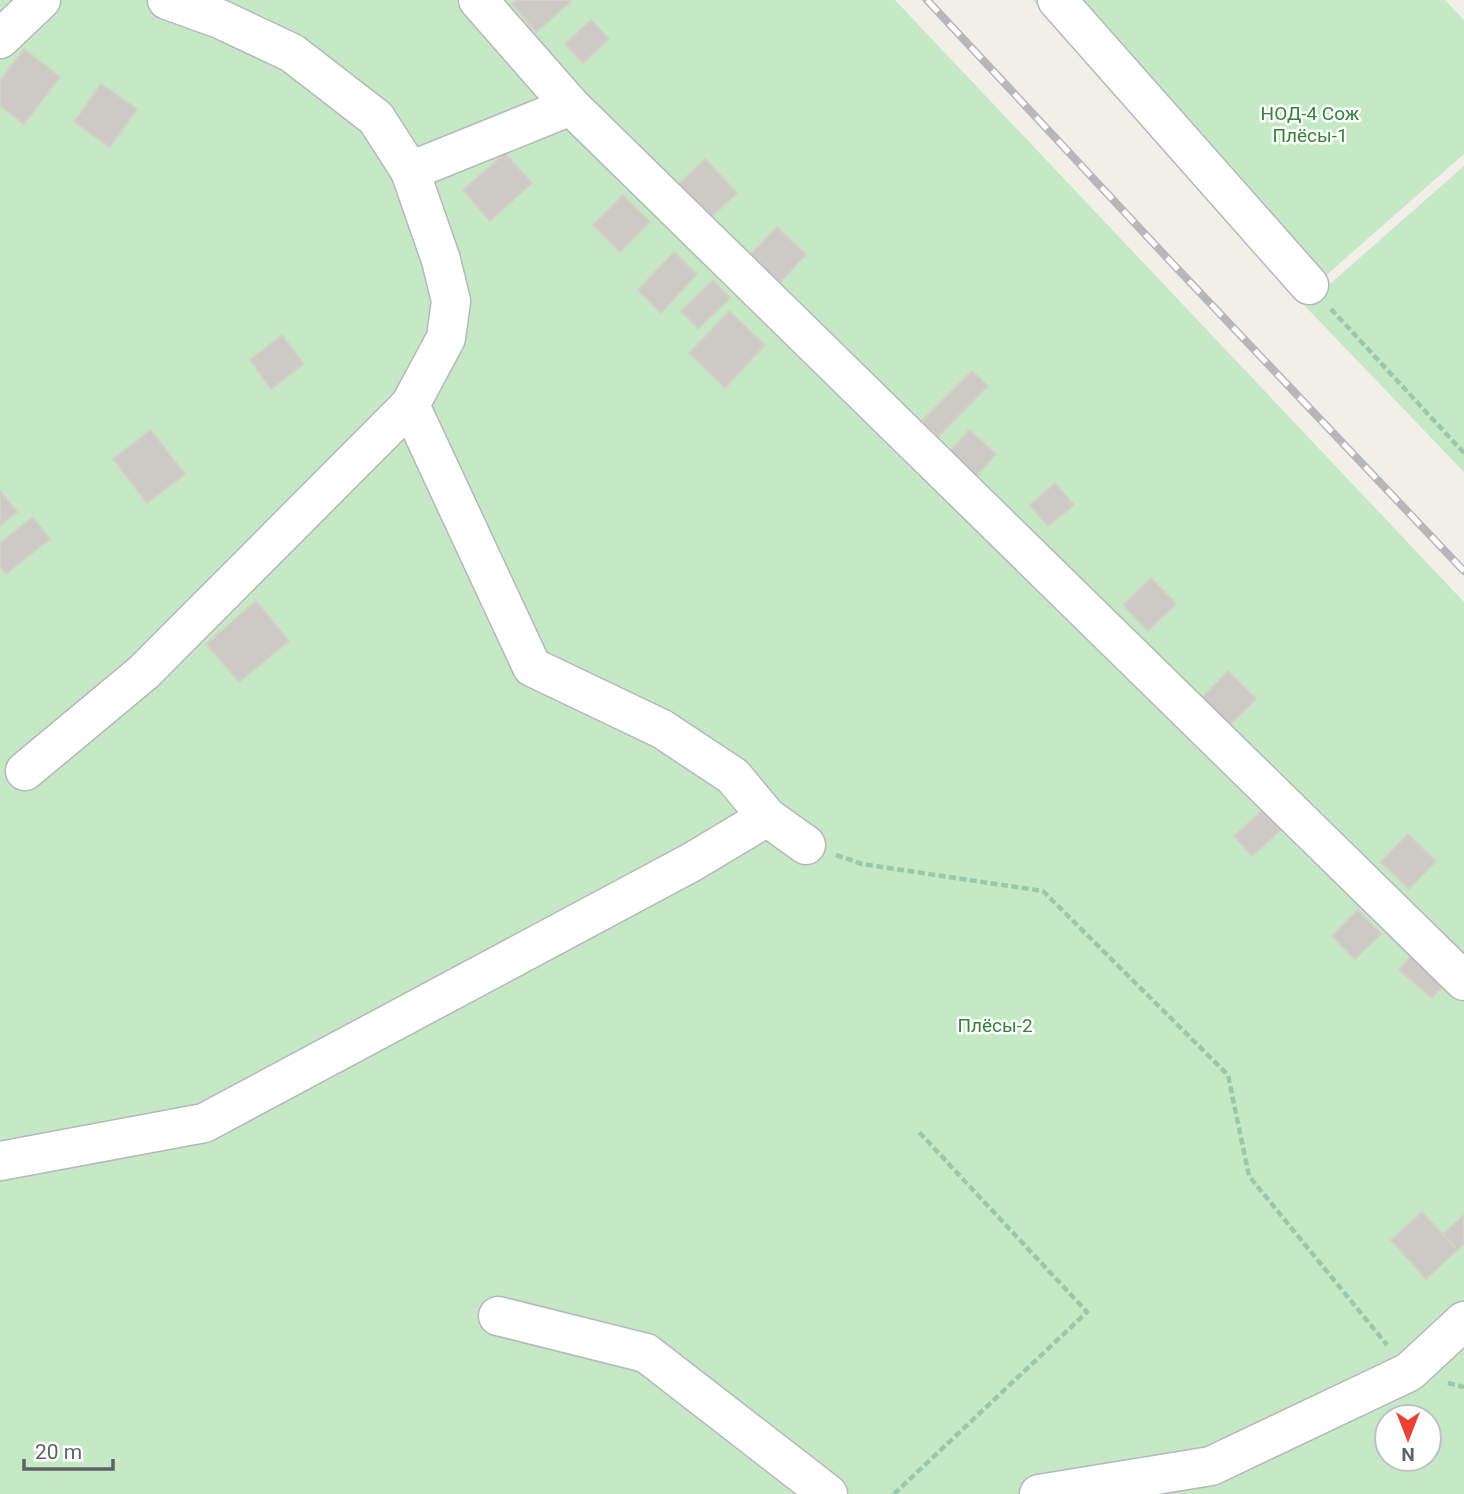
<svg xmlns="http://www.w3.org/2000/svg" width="1464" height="1494" viewBox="0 0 1464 1494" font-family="Roboto,sans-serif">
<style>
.green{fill:#c5e8c5;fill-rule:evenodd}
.building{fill:#cccac5;stroke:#d6d1c6;stroke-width:2}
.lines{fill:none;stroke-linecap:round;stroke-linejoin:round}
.minor-casing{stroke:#b5b8bc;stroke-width:41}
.path{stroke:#9cc7a9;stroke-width:4.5;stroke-dasharray:7 3.5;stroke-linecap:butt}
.minor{stroke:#fff;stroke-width:38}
.rail-casing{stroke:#b6b7b8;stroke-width:8}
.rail{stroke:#fff;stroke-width:5;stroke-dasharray:16;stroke-linecap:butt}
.labels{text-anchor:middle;stroke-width:5;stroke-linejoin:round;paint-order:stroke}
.park-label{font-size:19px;fill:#348238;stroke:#fff}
</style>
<rect width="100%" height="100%" fill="#f1efe8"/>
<g class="green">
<path d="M0,0H895L1464,602V1494H0ZM1387,1417H1429V1459H1387Z"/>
<path d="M1033,0H1445L1464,20V154L1298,300Z"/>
<path d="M1464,166V472L1305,306Z"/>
</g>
<g class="building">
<path d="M517,0H570L571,2L536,32L512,4Z"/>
<path d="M591,20L609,39L583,63L565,44Z"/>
<path d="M24,49L60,77L24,124L0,106V81Z"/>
<path d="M101,84L137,109L110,147L74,122Z"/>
<path d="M505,153L532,183L490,221L463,190Z"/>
<path d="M705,159L737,193L710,218L678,185Z"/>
<path d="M623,195L650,222L620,252L593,225Z"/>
<path d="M777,227L806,254L778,285L748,257Z"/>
<path d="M674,252L697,274L661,313L638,290Z"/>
<path d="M713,280L730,298L698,329L681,311Z"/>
<path d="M729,311L765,345L725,388L689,353Z"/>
<path d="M282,335L304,364L271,389L250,360Z"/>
<path d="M972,371L988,386L938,437L922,421Z"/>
<path d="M151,430L185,474L147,503L113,459Z"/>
<path d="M969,430L996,454L973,480L946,456Z"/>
<path d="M1055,483L1074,505L1048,526L1030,505Z"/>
<path d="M0,491L17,512L0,526Z"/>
<path d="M33,517L50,539L6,574L0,566V543Z"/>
<path d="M1151,578L1176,604L1148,631L1123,605Z"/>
<path d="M256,601L289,641L239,682L206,644Z"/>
<path d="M1228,671L1256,699L1225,730L1198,702Z"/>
<path d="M1267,806L1285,826L1252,856L1234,836Z"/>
<path d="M1408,834L1436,861L1409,889L1381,862Z"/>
<path d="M1358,910L1381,934L1355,959L1332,936Z"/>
<path d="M1417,949L1450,977L1432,998L1399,970Z"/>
<path d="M1422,1212L1457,1250L1426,1279L1391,1240Z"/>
<path d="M1464,1215V1244L1457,1250L1443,1234Z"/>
</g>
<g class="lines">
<g class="minor-casing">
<g id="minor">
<path d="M167,0L220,19L292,53L376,118L410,171L571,106L1464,981"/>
<path d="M478,0L571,106"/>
<path d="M1057,0L1309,285"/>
<path d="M0,39L41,0"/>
<path d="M410,405L532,667L662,729L733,776L767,817L806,845"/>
<path d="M25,771L144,672L410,405L446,338L451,301L441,260L410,171"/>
<path d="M0,1161L204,1123L692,862L767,817"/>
<path d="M498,1316L646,1353L828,1494"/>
<path d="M1039,1494L1211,1466L1409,1372L1464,1321"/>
</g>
</g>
<g class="path">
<path d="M1331,309L1464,453"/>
<path d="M836,855L862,864L1043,891L1228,1075L1249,1176L1387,1345"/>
<path d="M1448,1383L1464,1387"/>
<path d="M894,1494L1087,1312L919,1132"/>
</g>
<use href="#minor" class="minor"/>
<g class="rail-casing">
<path id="rail" d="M927,0L1171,262L1464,571"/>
</g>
<use href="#rail" class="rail"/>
</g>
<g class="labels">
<g class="park-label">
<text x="1310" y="120">НОД-4 Сож<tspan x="1310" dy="22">Плёсы-1</tspan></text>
<text x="995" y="1032">Плёсы-2</text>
</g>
</g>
<g transform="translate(1408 1438) rotate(180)"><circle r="33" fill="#ffffff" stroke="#bfc1c3" stroke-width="2"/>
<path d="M0-5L12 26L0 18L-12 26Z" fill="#ea4335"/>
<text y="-10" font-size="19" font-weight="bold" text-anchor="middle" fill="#5f6368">N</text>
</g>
<path d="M24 1459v10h89v-10" fill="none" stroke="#5f6368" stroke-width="3.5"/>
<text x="35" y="1459" font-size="21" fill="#5f6368" stroke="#ffffff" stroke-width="5" paint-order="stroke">20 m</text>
</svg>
